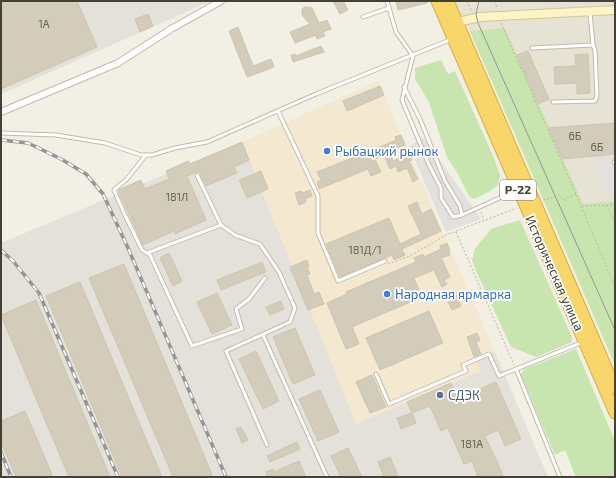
<svg xmlns="http://www.w3.org/2000/svg" width="616" height="478" viewBox="0 0 616 478" font-family="'Exo 2',sans-serif">
<style>
.residential{fill:#e6e2d4}
.commercial{fill:#f4e8d1}
.industrial{fill:#e4e1da}
.green{fill:#c8e5af}
.parking{fill:#e3e1dd}
.building{fill:#d3ccbb;stroke:#cec4af}
.lines{fill:none;stroke-linecap:round;stroke-linejoin:round}
.lane-casing{stroke:#c0bbab;stroke-width:5}
.street-casing{stroke:#c0bbab;stroke-width:8}
.secondary-casing{stroke:#d1c697;stroke-width:10}
.highway-casing{stroke:#d7ac3a;stroke-width:13}
.path{stroke:#beb59a;stroke-width:1;stroke-dasharray:2 2;stroke-linecap:butt}
.lane{stroke:#fff;stroke-width:3}
.street{stroke:#fff;stroke-width:6}
.secondary{stroke:#fcf4c5;stroke-width:8}
.highway{stroke:#f8d66a;stroke-width:11}
.tram{stroke:#959595;stroke-width:1}
.rail-casing{stroke:#959595;stroke-width:3.5}
.rail{stroke:#fff;stroke-width:2;stroke-dasharray:6;stroke-linecap:butt}
.shop-dot{fill:#3f7fe0;stroke:#fff;stroke-width:1.5}
.service-dot{fill:#5c6f8a;stroke:#fff;stroke-width:1.5}
.labels{text-anchor:middle;stroke-width:3.5;stroke-linejoin:round;paint-order:stroke}
.number-label{font-size:11px;fill:#686356}
.shield{fill:#fff;stroke:#7c7972;stroke-width:1}
.shield-label{font-size:12px;font-weight:bold;fill:#444035}
.shop-label{font-size:13px;fill:#366cbe;stroke:#fff;text-anchor:start}
.street-label{font-size:13px;fill:#444035;stroke:#fff}
.service-label{font-size:13px;fill:#4e5e75;stroke:#fff;text-anchor:start}
</style>
<rect width="100%" height="100%" fill="#f2efe5"/>
<path class="residential" d="M456,1H615V356Z"/>
<path class="commercial" d="M378,81L495,352L477,360L480,371L356,424L242,142Z"/>
<g class="industrial">
<path d="M1,1H211L1,94Z"/>
<path d="M242,142L356,424L480,371L477,360L495,352L548,477H1V243Z"/>
</g>
<g class="green">
<path d="M505,28L583,204L615,201V365L470,31Z"/>
<path d="M441,60L448,74L455,71L494,158L500,175L498,185L490,191L474,199L469,196L458,174L447,157L429,102L415,79V68Z"/>
<path d="M520,220L572,337V342L536,357L511,347L476,271L472,260L475,249L491,229Z"/>
<path d="M576,349L615,441V477H576L565,450L555,455L521,375L524,369Z"/>
</g>
<g class="parking">
<path d="M546,1H598V3L547,6Z"/>
<path d="M424,138L481,219L446,232L409,146Z"/>
<path d="M615,154V201L610,202L595,156Z"/>
</g>
<g class="building">
<path d="M1,1H77L97,47L1,89Z"/>
<path d="M333,1H343L348,10L340,14Z"/>
<path d="M396,1H427V3L398,10Z"/>
<path d="M304,7H308L312,8L319,23L327,20L331,29L323,32L325,36L317,39L316,35L295,43L290,32L310,24L302,15V10Z"/>
<path d="M148,14L153,26L140,32L135,19Z"/>
<path d="M238,27L253,66L271,59L274,67L247,77L229,31Z"/>
<path d="M321,46L324,52L293,62L291,55L295,54L296,56Z"/>
<path d="M528,51L549,99L538,104L517,55Z"/>
<path d="M588,54L590,93L577,94V83L555,84L554,67L576,66L575,55Z"/>
<path d="M380,86L384,95L347,111L343,101Z"/>
<path d="M615,123V154L563,159L548,128Z"/>
<path d="M401,135L405,145L389,151L393,161L409,154L412,160L409,161L418,179L413,182L407,168L398,172L396,166L390,169L384,155L375,159L381,172L371,176L368,169L319,189L317,182L321,180L317,172L387,144L396,140L395,137Z"/>
<path d="M242,142L249,160L234,167L237,173L206,186L199,171L187,176L206,220L175,234L174,231L143,245L118,190L141,180L145,189L169,179L166,171L188,161L190,164Z"/>
<path d="M261,171L268,189L247,198L239,180Z"/>
<path d="M310,190L312,196L305,199L306,202L299,205L295,193L301,191L302,193Z"/>
<path d="M417,202L422,214L431,209L441,231L402,249L405,255L394,260L392,255L340,277L326,244L389,218L400,244L421,234L408,206Z"/>
<path d="M447,243L450,251H448L450,255L441,258L450,277L444,280L447,284L442,287L434,270L414,278L422,297L352,327L359,344L346,349L327,303L347,294L346,292L416,262L414,258L423,254L424,257L441,249L440,246Z"/>
<path d="M169,253L182,281L173,286L160,258Z"/>
<path d="M307,260L309,267H307L310,274L307,275L314,294L319,292L324,304L308,310L290,267Z"/>
<path d="M262,262L266,272L221,290L217,280Z"/>
<path d="M124,264L213,477H173L89,278Z"/>
<path d="M80,282L162,477H122L46,296Z"/>
<path d="M455,292L461,306L452,310L446,297Z"/>
<path d="M217,293L232,325L212,334L197,302Z"/>
<path d="M36,300L110,477H69L1,315Z"/>
<path d="M281,301L284,309L270,315L266,307Z"/>
<path d="M429,311L443,343L380,370L366,338Z"/>
<path d="M295,328L315,375L293,384L273,337Z"/>
<path d="M477,333L480,340L476,342L481,354L474,357L467,337Z"/>
<path d="M256,351L279,401L263,409L239,359Z"/>
<path d="M372,375L386,407L370,413L356,382Z"/>
<path d="M496,382L521,439L505,446L498,430L485,436L504,477H478L472,461L464,464L448,428L441,431L430,406L412,413L407,402L451,383L459,401L474,394L473,392Z"/>
<path d="M320,390L339,432L318,441L299,399Z"/>
<path d="M25,411L53,477H16L1,442V421Z"/>
<path d="M412,413L416,423L401,429L397,418Z"/>
<path d="M241,427L248,440L242,443L236,429Z"/>
<path d="M297,442L300,449L270,462L267,456Z"/>
<path d="M348,448L362,477H341L331,456Z"/>
<path d="M390,457L396,471L398,477H384L378,462Z"/>
<path d="M299,461L306,477H268L266,472L273,469L274,472Z"/>
</g>
<g class="lines">
<g class="lane-casing">
<g id="lane">
<path d="M387,1L396,32L413,56L402,100L429,165L441,188V198L453,217L462,215L460,206L445,181L420,119L404,87"/>
<path d="M363,17L389,8"/>
<path d="M532,48L593,45L590,13"/>
<path d="M553,102L595,101L597,96L595,50L593,45"/>
<path d="M278,111L318,196V233L338,281L385,261"/>
<path d="M1,133L56,135L105,143L141,155H152L175,148L207,142L316,94L452,39"/>
<path d="M146,155L127,179L114,190L124,213L142,250L150,255L192,346L242,329L236,309L249,299L265,278"/>
<path d="M614,162H615"/>
<path d="M462,215L517,190"/>
<path d="M221,225L235,235L260,244L279,272L295,308L290,322L226,351L267,445"/>
<path d="M147,253L221,225L197,175"/>
<path d="M263,335L327,477"/>
<path d="M516,369L560,477"/>
<path d="M376,374L389,404L466,371L463,365L489,354L499,376L583,342"/>
</g>
</g>
<g class="street-casing">
<path id="street" d="M1,112L118,63L171,29L221,1"/>
</g>
<g class="secondary-casing">
<path id="secondary" d="M453,23L480,17L615,10"/>
</g>
<g class="highway-casing">
<g id="highway">
<path d="M437,1L615,413"/>
<path d="M448,1L615,388"/>
</g>
</g>
<g class="path">
<path d="M467,1L472,12"/>
<path d="M495,1L497,8"/>
<path d="M501,23L576,194L615,287"/>
<path d="M543,200L560,195L563,200L576,194"/>
<path d="M606,205L615,222"/>
<path d="M582,206L615,205"/>
<path d="M481,212L484,220"/>
<path d="M456,232L514,365"/>
<path d="M388,264L410,256L446,235L517,208"/>
</g>
<use href="#lane" class="lane"/>
<use href="#street" class="street"/>
<use href="#secondary" class="secondary"/>
<use href="#highway" class="highway"/>
<path class="tram" d="M479,1L476,14L478,23L615,330"/>
<g class="rail-casing">
<g id="rail">
<path d="M1,140L28,143L61,159L86,174L103,194L128,248L226,477"/>
<path d="M1,250L13,261L39,293L118,477"/>
<path d="M1,452L11,477"/>
</g>
</g>
<use href="#rail" class="rail"/>
</g>
<g class="shop-dot">
<circle cx="327" cy="151" r="4"/>
<circle cx="387" cy="294" r="4"/>
</g>
<circle class="service-dot" cx="440" cy="395" r="4"/>
<g class="labels">
<g class="number-label">
<text x="44" y="28">1А</text>
<text x="575" y="140">6Б</text>
<text x="597" y="151">6Б</text>
<text x="177" y="201">181Л</text>
<text x="365" y="254">181Д/1</text>
<text x="472" y="448">181А</text>
</g>
<rect class="shield" x="500" y="180" width="36" height="20" rx="3"/>
<g class="shield-label">
<text x="518" y="194">Р-22</text>
</g>
<g class="shop-label">
<text x="335" y="156">Рыбацкий рынок</text>
<text x="395" y="299">Народная ярмарка</text>
</g>
<g class="street-label">
<text transform="translate(555 273) rotate(66)" y="5">Историческая улица</text>
</g>
<g class="service-label">
<text x="448" y="400">СДЭК</text>
</g>
</g>
<rect width="616" height="478" fill="none" stroke="#444035" stroke-width="4"/>
</svg>
